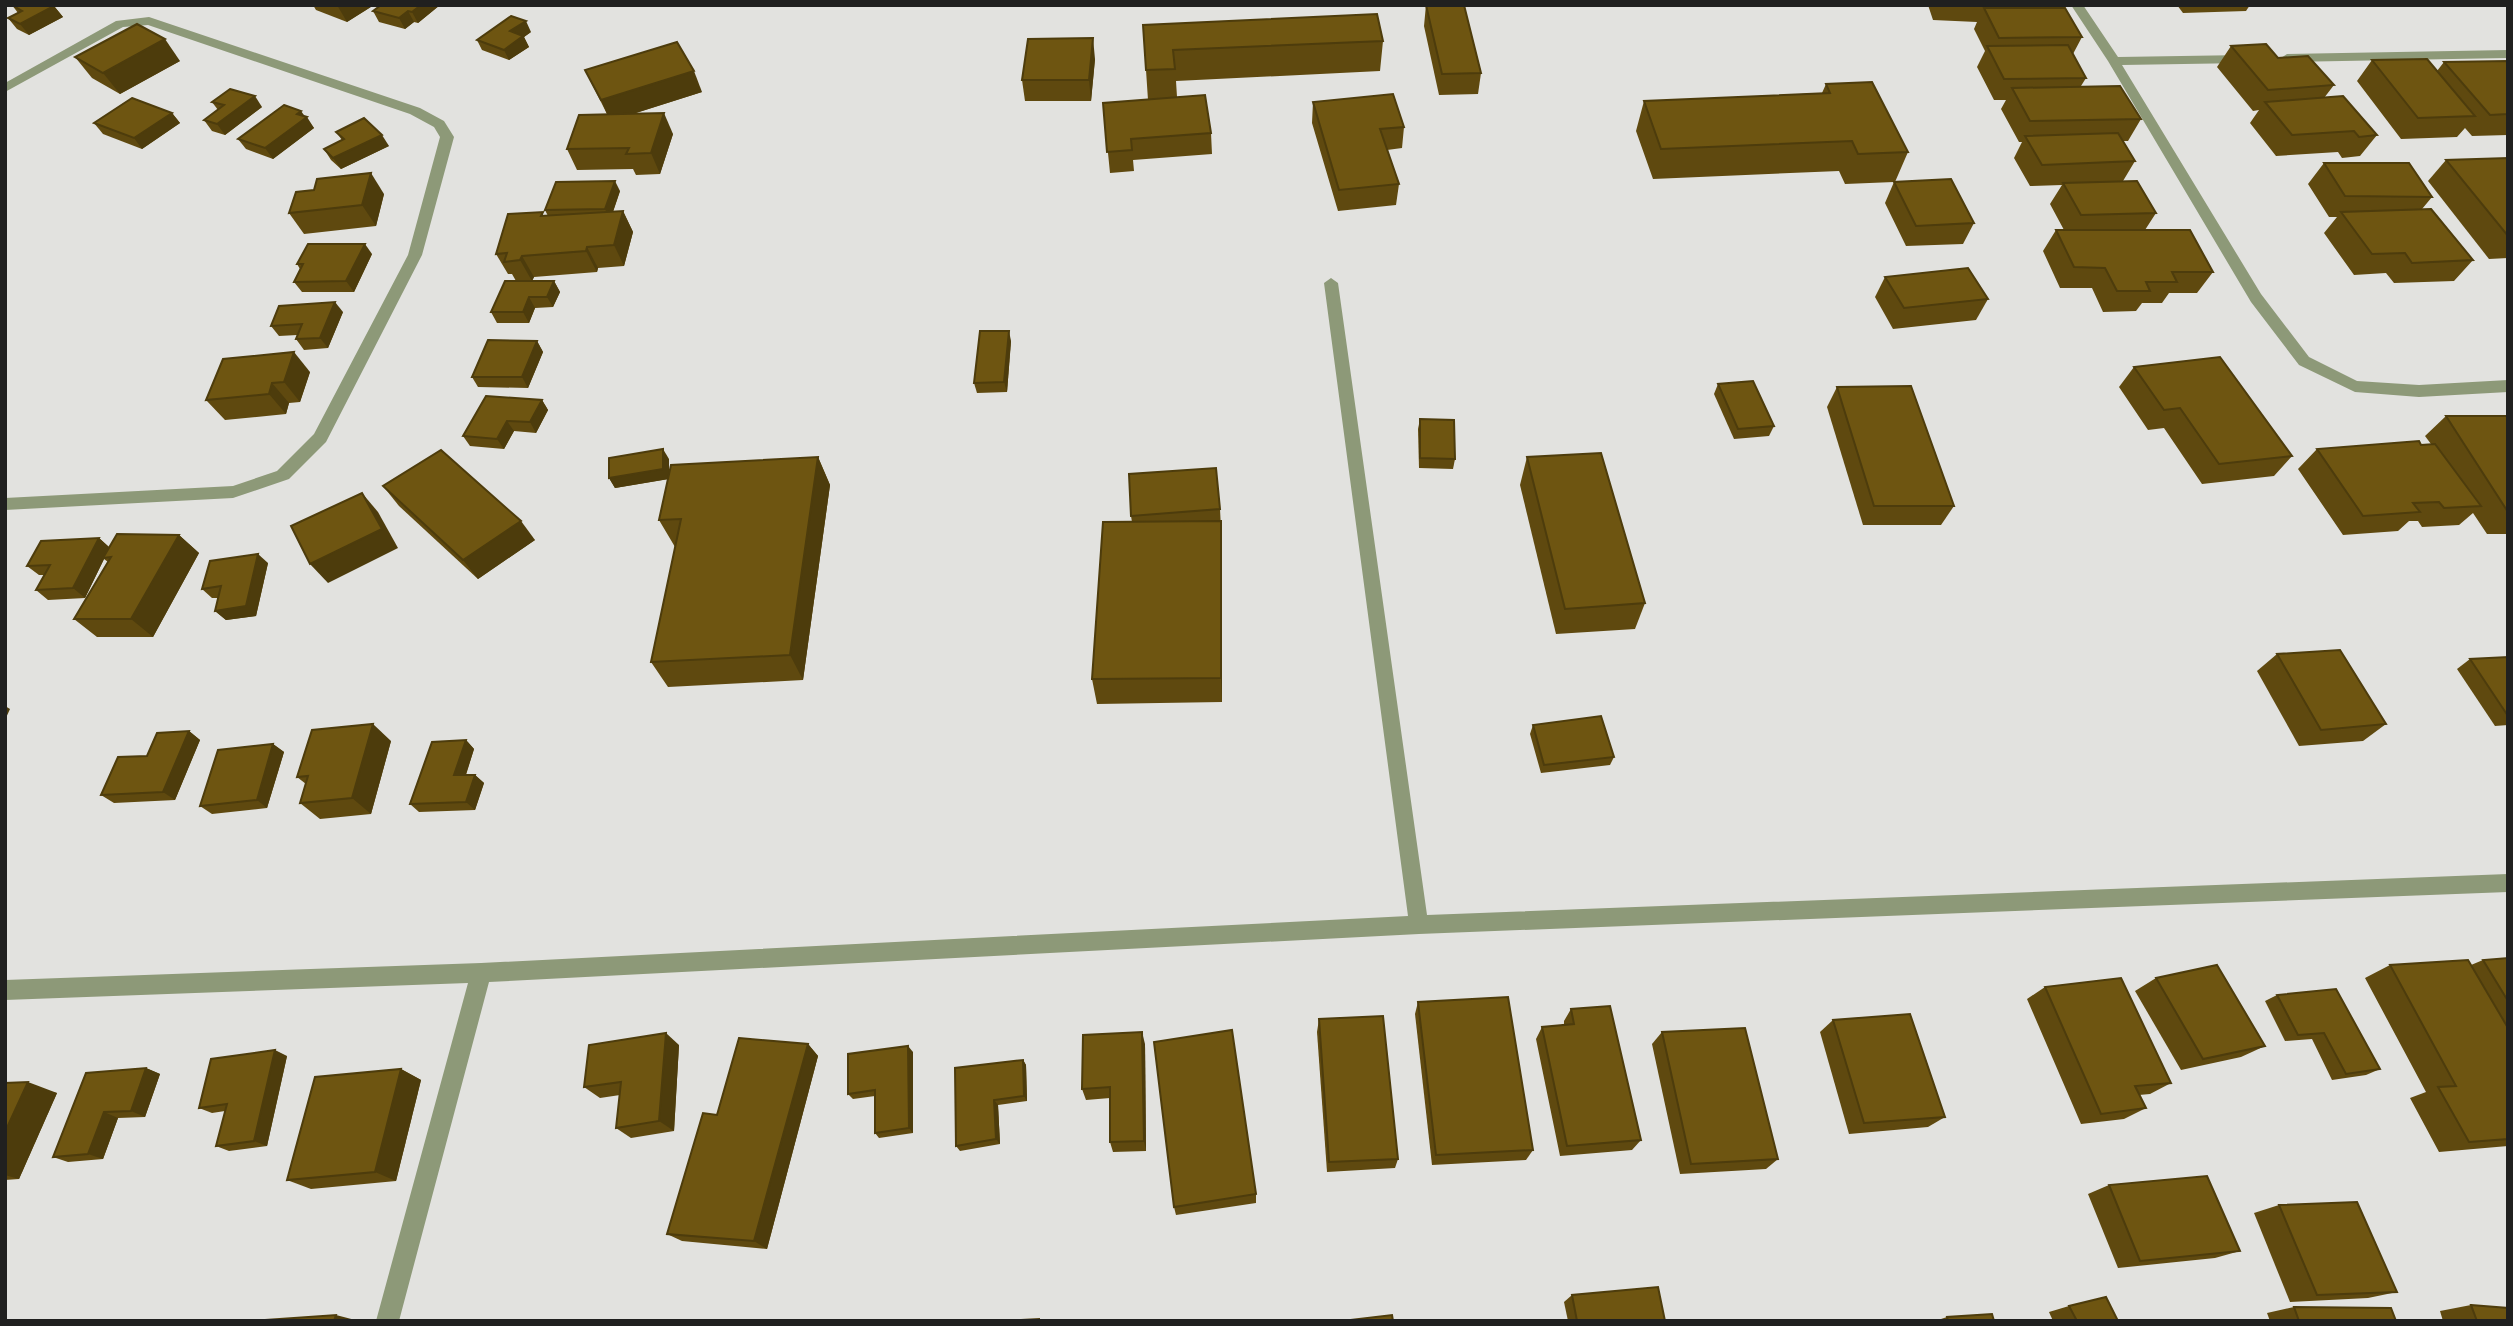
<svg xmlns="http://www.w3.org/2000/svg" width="2513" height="1326" viewBox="0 0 2513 1326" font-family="Georgia,serif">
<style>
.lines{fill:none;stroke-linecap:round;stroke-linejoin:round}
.minor{fill:#8d9978;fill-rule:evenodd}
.wall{fill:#5f490f}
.shaded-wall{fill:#4d3c0c}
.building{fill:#6e5511;stroke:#4d3c0c;stroke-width:2}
</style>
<rect width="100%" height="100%" fill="#e2e2df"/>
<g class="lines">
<g class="minor">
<path d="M2071,5H2083L2118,57L2245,55L2251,59L2245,63L2122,65L2261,294L2309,357L2357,381L2419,385L2508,380V392L2419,397L2355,392L2299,365L2251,302L2108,61Z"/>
<path d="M149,17L420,108L444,121L454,137L422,255L326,442L289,479L233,498L5,510V498L233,486L277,471L314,434L408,255L440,137L434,127L410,114L148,25L123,27L5,92V83L116,21Z"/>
<path d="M2508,50V58L2287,62L2281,58L2287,54Z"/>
<path d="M1331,278L1338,283L1427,915L2508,874V892L1419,934L489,982L399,1321H376L468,983L5,1000V980L481,963L1408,916L1324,283Z"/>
</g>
</g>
<g class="wall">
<path d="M12,5L54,6L63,17L29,35L17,29L8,18L18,13Z"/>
<path d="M313,5H374L347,22L316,10Z"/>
<path d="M381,5H440L418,23L414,22L405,29L379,22L373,11Z"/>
<path d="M1426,5L1481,73L1478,94L1439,95L1424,26Z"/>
<path d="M1928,5H2037L2036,8L2082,37L2073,54L2086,78L2081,86L2141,119L2128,141H2122L2135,161L2123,181L2156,213L2145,230L2213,272L2197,293H2169L2162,303H2142L2136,311L2103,312L2092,288H2060L2043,251L2056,230H2064L2050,204L2062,185L2030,186L2014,158L2022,142H2019L2001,109L2006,100H1994L1977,67L1985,51L1974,29L1977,22L1933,20Z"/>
<path d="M2177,5H2250L2246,11L2183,13Z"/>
<path d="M1143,25L1383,41L1380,71L1176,81L1177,97L1211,133L1212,154L1133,160L1134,171L1110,173L1103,103L1148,100Z"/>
<path d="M531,32L524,37L529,47L509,60L482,50L477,40Z"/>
<path d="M2231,46L2278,58L2334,85L2324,98L2377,135L2360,156L2342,158L2338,152L2276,156L2250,123L2259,110L2253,111L2217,67Z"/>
<path d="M75,57L180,61L120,94L92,78Z"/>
<path d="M1095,59L1091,101H1025L1022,80Z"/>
<path d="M2372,60L2437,71L2444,62L2508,61V135L2472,136L2465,128L2457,137L2401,139L2357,81Z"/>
<path d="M585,70L702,92L633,114L673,134L660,174L636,175L633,169L577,170L567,149L607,114Z"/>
<path d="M1826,84L1908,152L1895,182L1974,223L1963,244L1906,246L1885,203L1894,182L1845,184L1839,171L1653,179L1636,131L1644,101L1822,93Z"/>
<path d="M212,102L262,107L225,135L212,131L204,120L218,110Z"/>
<path d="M1313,102L1404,127L1402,148L1387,150L1399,184L1396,205L1338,211L1312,123Z"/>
<path d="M172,113L180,123L142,149L103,134L94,123Z"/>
<path d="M304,116L314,128L273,159L246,149L238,139Z"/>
<path d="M336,132L389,146L341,169L331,160L324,149L342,140Z"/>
<path d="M2508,158V258L2489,259L2428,181L2446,160Z"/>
<path d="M2324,163L2432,197L2422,209L2473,260L2454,281L2394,283L2386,273L2354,275L2324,233L2337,217H2329L2308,184Z"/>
<path d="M620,191L613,212L623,211L633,232L624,266L598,268L597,272L534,277L532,281H554L560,292L553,307L535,308L529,323H497L491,312L516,281L512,274H508L496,254L548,216L545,210Z"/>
<path d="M384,194L376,226L304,234L289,213Z"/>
<path d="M372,254L354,292H302L294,282L300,269L297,264Z"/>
<path d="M1885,277L1988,299L1976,320L1893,329L1875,297Z"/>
<path d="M343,312L328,348L304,350L296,339L297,335L279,336L271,326Z"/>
<path d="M537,341L543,352L528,388L478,387L472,377Z"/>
<path d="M1011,341L1007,392L977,393L974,383Z"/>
<path d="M2134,367L2292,456L2274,476L2202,484L2164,428L2148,430L2119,387Z"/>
<path d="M310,372L300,402L289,403L286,414L225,420L206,400Z"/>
<path d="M1718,384L1774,426L1769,436L1734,439L1714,394Z"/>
<path d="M1837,387L1954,506L1941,525H1863L1827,407Z"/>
<path d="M542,400L548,410L536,433L514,431L504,449L470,446L463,436Z"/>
<path d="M2446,416H2508V534H2487L2473,513L2459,525L2422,527L2418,521H2409L2398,531L2343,535L2298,469L2317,449L2431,444L2425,436Z"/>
<path d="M1420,419L1455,459L1453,469L1419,468L1418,429Z"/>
<path d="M818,457L830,485L803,680L668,687L651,662L675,547L659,520L668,479L615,488L609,478L669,459V475Z"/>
<path d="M1527,457L1645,603L1635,629L1556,634L1520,485Z"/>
<path d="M383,486L535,540L478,579L399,506Z"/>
<path d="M1220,509L1222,548V702L1097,704L1092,679L1132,522L1131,516Z"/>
<path d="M179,535L199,553L153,637H97L74,619L108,562L104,559L85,598L48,600L36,590L45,575H39L27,566L99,538L109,547Z"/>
<path d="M268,563L256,616L226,620L215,611L219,598H212L202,589Z"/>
<path d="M2277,654L2386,724L2363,741L2299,746L2257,671Z"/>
<path d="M2508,657V725L2495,726L2457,669L2470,659Z"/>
<path d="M1533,725L1614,757L1610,765L1541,773L1530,734Z"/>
<path d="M189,731L200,740L175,800L114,803L101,795L147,756Z"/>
<path d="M466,740L474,749L466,775H475L484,783L475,810L419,812L410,804Z"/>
<path d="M391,741L371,814L320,819L300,803L306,784L297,777Z"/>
<path d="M273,744L284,752L267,808L212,814L200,806Z"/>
<path d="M2508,958V1146L2439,1152L2410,1098L2426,1092L2365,978L2390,965H2471L2483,960Z"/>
<path d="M2156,978L2265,1046L2241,1057L2181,1070L2135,991Z"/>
<path d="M2045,987L2171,1083L2150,1094L2139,1095L2146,1108L2124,1119L2081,1124L2027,999Z"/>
<path d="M2277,995L2380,1069L2366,1075L2332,1080L2312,1039L2285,1041L2265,1001Z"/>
<path d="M1418,1002L1533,1150L1526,1160L1432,1165L1415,1014Z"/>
<path d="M1571,1009L1641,1140L1632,1150L1560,1156L1536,1039L1542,1027L1564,1025V1021Z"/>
<path d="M1319,1019L1398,1159L1395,1168L1327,1172L1317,1032Z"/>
<path d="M1833,1020L1945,1117L1928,1127L1849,1134L1820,1032Z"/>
<path d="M1662,1032L1778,1159L1766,1169L1680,1174L1652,1044Z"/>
<path d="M808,1044L818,1056L767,1249L682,1241L667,1234Z"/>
<path d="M1145,1044L1146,1151L1113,1152L1110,1142V1098L1086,1100L1082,1089Z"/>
<path d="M679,1045L674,1131L631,1138L616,1128L620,1095L600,1098L584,1087Z"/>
<path d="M913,1052V1133L879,1138L875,1133V1096L853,1099L848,1094Z"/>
<path d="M287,1056L267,1146L229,1151L216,1146L225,1111L212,1113L199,1108Z"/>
<path d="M1023,1060L1026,1065L1027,1101L998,1105L1000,1144L960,1151L956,1146Z"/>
<path d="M146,1068L160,1074L145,1117L118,1118L103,1159L68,1162L53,1157Z"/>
<path d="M401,1069L421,1080L396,1181L311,1189L287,1180Z"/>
<path d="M5,1083L57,1093L19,1179L5,1180Z"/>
<path d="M2109,1185L2240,1251L2215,1258L2118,1268L2088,1194Z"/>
<path d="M1256,1194V1203L1176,1215L1174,1207Z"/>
<path d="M2279,1205L2397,1292L2368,1298L2290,1302L2254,1213Z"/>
<path d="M1572,1295L1665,1321H1568L1564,1302Z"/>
<path d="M2471,1305L2508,1321H2443L2440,1311Z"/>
<path d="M2069,1306L2118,1321H2053L2049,1312Z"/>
<path d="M2294,1307L2396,1321H2270L2267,1313Z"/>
<path d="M1947,1317L1994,1321H1935Z"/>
</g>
<g class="shaded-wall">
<path d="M337,5H374L347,22Z"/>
<path d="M421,5H440L418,23L412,12Z"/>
<path d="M54,6L63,17L29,35L20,24Z"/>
<path d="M408,11L414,22L405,29L399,18Z"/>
<path d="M526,21L531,32L524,37L529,47L509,60L504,50L510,31Z"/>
<path d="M1093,38L1095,59L1091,101L1089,80Z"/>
<path d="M165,39L180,61L120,94L103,73Z"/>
<path d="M694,71L702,92L610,121L601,100Z"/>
<path d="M255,96L262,107L225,135L217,124Z"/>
<path d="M301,111L306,118L307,117L314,128L273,159L265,148L297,114Z"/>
<path d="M172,113L180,123L142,149L134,138Z"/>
<path d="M664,113L673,134L660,174L651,153Z"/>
<path d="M382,135L389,146L341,169L333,158Z"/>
<path d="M371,173L384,194L376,226L362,205Z"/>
<path d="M615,181L620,191L610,220L605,209Z"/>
<path d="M623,211L633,232L624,266L614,245Z"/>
<path d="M365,244L372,254L354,292L346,281Z"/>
<path d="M587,247L598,268L597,272L586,251Z"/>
<path d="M522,256L534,277L532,281L520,260Z"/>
<path d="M554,281L560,292L553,307L547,297Z"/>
<path d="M529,297L535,308L529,323L523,312Z"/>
<path d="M335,302L343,312L328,348L320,338Z"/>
<path d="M1009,331L1011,341L1007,392L1004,382Z"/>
<path d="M537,341L543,352L528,388L522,377Z"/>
<path d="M294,352L310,372L300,402L284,382Z"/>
<path d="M272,383L289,403L286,414L269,394Z"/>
<path d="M542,400L548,410L536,433L530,422Z"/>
<path d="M507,421L514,431L504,449L497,439Z"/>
<path d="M663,449L669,459V479L615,488L609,478Z"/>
<path d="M818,457L830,485L803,680L790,655Z"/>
<path d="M362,493L378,512L398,548L328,583L310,564Z"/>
<path d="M521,521L535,540L478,579L463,560Z"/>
<path d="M1221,521L1222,548V702L1221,678Z"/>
<path d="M179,535L199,553L153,637L131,619Z"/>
<path d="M99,538L110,548L103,558L104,559L85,598L73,588Z"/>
<path d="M258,554L268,563L256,616L226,620L215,611Z"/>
<path d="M5,706L10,709L5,720Z"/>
<path d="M373,724L391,741L371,814L352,798Z"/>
<path d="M189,731L200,740L175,800L163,792Z"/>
<path d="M466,740L474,749L463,783L454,775Z"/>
<path d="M273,744L284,752L267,808L257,800Z"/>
<path d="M475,775L484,783L475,810L466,802Z"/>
<path d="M1142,1032L1145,1044L1146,1151L1144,1141Z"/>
<path d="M666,1033L679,1045L674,1131L659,1121Z"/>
<path d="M808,1044L818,1056L767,1249L754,1241Z"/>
<path d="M908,1046L913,1052V1133L909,1128Z"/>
<path d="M275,1050L287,1056L267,1146L254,1141Z"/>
<path d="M1023,1060L1026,1065L1027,1101L1024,1096Z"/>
<path d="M146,1068L160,1074L145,1117L131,1111Z"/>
<path d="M401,1069L421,1080L396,1181L375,1172Z"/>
<path d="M28,1082L57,1093L19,1179L5,1175V1132Z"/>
<path d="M994,1100L998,1105L1000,1144L996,1139Z"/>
<path d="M104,1112L118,1118L103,1159L88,1154Z"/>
<path d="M336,1315L359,1321H334Z"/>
</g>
<g class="building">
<path d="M12,5H52L54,6L20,24L8,18L22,11Z"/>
<path d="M381,5H421L412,12L408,11L399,18L373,11Z"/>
<path d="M1426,5H1464L1481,73L1442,74Z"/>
<path d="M1984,8H2065L2082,37L1999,38Z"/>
<path d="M1377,14L1383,41L1173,50L1175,69L1146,70L1143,25Z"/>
<path d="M511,16L526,21L510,31L523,36L504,50L477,40Z"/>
<path d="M137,24L165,39L103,73L75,57Z"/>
<path d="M1093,38L1089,80H1022L1028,39Z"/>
<path d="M677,42L694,71L601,100L585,70Z"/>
<path d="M2266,44L2278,58L2308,56L2334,85L2268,90L2231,46Z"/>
<path d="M2068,45L2086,78L2004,79L1987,46Z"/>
<path d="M2427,59L2475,116L2418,118L2372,60Z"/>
<path d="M2508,61V114L2490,115L2444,62Z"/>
<path d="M1872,82L1908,152L1858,154L1852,141L1661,149L1644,101L1830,93L1826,84Z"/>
<path d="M2120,86L2141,119L2030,121L2012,88Z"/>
<path d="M230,89L255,96L217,124L204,120L224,105L212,102Z"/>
<path d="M1393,94L1404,127L1380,129L1399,184L1339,190L1313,102Z"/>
<path d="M1205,95L1211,133L1131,139L1132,150L1107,152L1103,103Z"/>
<path d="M2343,96L2377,135L2359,137L2354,131L2292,135L2265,102Z"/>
<path d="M132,98L172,113L134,138L94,123Z"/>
<path d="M284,105L301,111L297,114L307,117L265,148L238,139Z"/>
<path d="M664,113L651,153L626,154L629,148L567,149L579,115Z"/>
<path d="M364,118L382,135L333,158L324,149L344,139L336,132Z"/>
<path d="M2118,133L2135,161L2042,165L2025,136Z"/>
<path d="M2508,158V236L2446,160Z"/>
<path d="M2324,163H2409L2432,197L2345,196Z"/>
<path d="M371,173L362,205L289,213L296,192L314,190L317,179Z"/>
<path d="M1951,179L1974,223L1916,226L1894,182Z"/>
<path d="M615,181L605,209L545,210L556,182Z"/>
<path d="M2137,181L2156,213L2081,215L2063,183Z"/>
<path d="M2431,209L2473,260L2412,263L2405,253L2372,254L2341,212Z"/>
<path d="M623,211L614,245L587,247L586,251L522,256L520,260L504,262L507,253L496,254L508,214L543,212L541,216Z"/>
<path d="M2056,230H2190L2213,272H2172L2177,282H2146L2150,291H2117L2105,268L2074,267Z"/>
<path d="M308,244H365L346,281L294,282L303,264H297Z"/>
<path d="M1968,268L1988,299L1904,308L1885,277Z"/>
<path d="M505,281H554L547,297H529L523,312H491Z"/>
<path d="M335,302L320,338L296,339L302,324L271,326L279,306Z"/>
<path d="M980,331H1009L1004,382L974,383Z"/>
<path d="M488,340L537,341L522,377H472Z"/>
<path d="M294,352L284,382L272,383L269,394L206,400L223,359Z"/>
<path d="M2220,357L2292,456L2219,464L2180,408L2164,410L2134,367Z"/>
<path d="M1753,381L1774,426L1738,429L1718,384Z"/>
<path d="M1911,386L1954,506H1874L1837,387Z"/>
<path d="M486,396L542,400L530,422L507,421L497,439L463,436Z"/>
<path d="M2446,416H2508V512Z"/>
<path d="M1420,419L1454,420L1455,459L1420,458Z"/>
<path d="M2419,441L2421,445L2435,444L2481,506L2444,508L2439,502L2413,503L2420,512L2363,516L2317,449Z"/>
<path d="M663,449V469L609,478V458Z"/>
<path d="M441,450L521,521L463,560L383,486Z"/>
<path d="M1601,453L1645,603L1565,609L1527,457Z"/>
<path d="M818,457L790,655L651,662L681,519L659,520L671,465Z"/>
<path d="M1216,468L1220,509L1131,516L1129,474Z"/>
<path d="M362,493L382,529L310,564L291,526Z"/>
<path d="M1221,521V678L1092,679L1103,522Z"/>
<path d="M117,534L179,535L131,619H74L111,557L103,558Z"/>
<path d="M99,538L73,588L36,590L50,565L27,566L41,541Z"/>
<path d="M258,554L246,606L215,611L221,586L202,589L210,561Z"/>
<path d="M2340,650L2386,724L2321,730L2277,654Z"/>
<path d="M2508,657V716L2470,659Z"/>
<path d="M1601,716L1614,757L1544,765L1533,725Z"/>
<path d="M373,724L352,798L300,803L308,776L297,777L312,730Z"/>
<path d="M189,731L163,792L101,795L118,757L147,756L157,733Z"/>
<path d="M466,740L454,775H475L466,802L410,804L432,742Z"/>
<path d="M273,744L257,800L200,806L218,750Z"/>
<path d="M2508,958V1001L2483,960Z"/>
<path d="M2468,960L2508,1028V1139L2469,1142L2438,1087L2456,1086L2390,965Z"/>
<path d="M2217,965L2265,1046L2203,1059L2156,978Z"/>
<path d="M2121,978L2171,1083L2135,1086L2146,1108L2101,1114L2045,987Z"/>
<path d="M2336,989L2380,1069L2346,1074L2324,1033L2298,1035L2277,995Z"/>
<path d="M1508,997L1533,1150L1436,1155L1418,1002Z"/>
<path d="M1610,1006L1641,1140L1567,1146L1542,1027L1574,1024L1571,1009Z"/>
<path d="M1910,1014L1945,1117L1864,1123L1833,1020Z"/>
<path d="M1383,1016L1398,1159L1329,1162L1319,1019Z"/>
<path d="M1745,1028L1778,1159L1691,1164L1662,1032Z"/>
<path d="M1232,1030L1256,1194L1174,1207L1154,1042Z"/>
<path d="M1142,1032L1144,1141L1110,1142V1087L1082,1089L1083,1035Z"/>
<path d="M666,1033L659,1121L616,1128L621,1082L584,1087L589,1045Z"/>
<path d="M739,1038L808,1044L754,1241L667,1234L703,1113L717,1115Z"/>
<path d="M908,1046L909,1128L875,1133V1090L848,1094V1054Z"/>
<path d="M275,1050L254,1141L216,1146L227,1104L199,1108L211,1059Z"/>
<path d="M1023,1060L1024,1096L994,1100L996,1139L956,1146L955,1068Z"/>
<path d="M146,1068L131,1111L104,1112L88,1154L53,1157L86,1073Z"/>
<path d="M401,1069L375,1172L287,1180L315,1077Z"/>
<path d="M28,1082L5,1132V1083Z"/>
<path d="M2207,1176L2240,1251L2140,1261L2109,1185Z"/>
<path d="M2357,1202L2397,1292L2317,1295L2279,1205Z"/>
<path d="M1658,1287L1665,1321H1577L1572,1295Z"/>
<path d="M2106,1297L2118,1321H2077L2069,1306Z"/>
<path d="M2471,1305L2508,1308V1321H2477Z"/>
<path d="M2294,1307L2391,1308L2396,1321H2299Z"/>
<path d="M1992,1314L1994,1321H1948L1947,1317Z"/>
<path d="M336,1315L334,1321H249Z"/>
<path d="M1392,1315L1393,1321H1342Z"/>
<path d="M1039,1319V1321H1002Z"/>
</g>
<rect width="2513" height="1326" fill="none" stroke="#20201f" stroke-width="14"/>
</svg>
